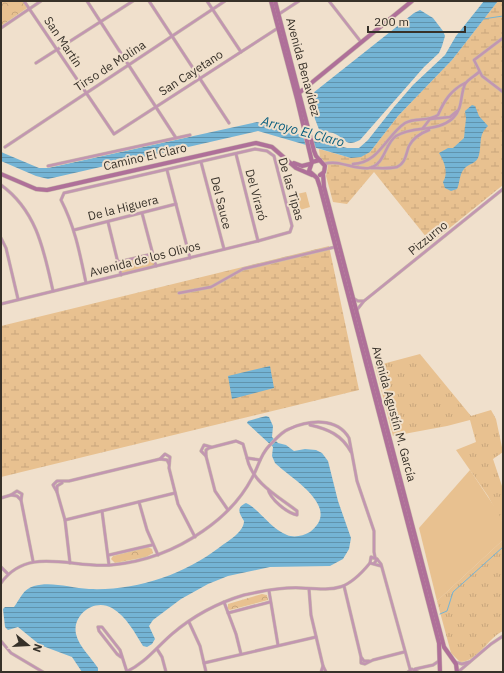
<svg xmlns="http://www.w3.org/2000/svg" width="504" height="673" viewBox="0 0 504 673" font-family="'IBM Plex Sans',sans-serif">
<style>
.grass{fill:url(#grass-tufts)}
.forest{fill:url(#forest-crowns)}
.wetland{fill:url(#wetland-marsh)}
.pitch{fill:#e8c190}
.water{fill:url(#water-rules)}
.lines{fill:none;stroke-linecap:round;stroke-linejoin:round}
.stream{stroke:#74b4d5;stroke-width:1}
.street-casing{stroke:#cbbdab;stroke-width:3.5}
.secondary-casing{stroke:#cbbdab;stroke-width:5}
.street{stroke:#c296b1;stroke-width:2.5}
.secondary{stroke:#af7099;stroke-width:4}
.labels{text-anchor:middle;stroke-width:4;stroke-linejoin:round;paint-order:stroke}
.street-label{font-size:12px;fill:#373129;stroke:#f0e0cc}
.water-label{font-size:13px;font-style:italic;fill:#085e7e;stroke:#f0e0cc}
</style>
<defs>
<pattern id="grass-tufts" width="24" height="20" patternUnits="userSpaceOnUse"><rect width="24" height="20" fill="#e8c190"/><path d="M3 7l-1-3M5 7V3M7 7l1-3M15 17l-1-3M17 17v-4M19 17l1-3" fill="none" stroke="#c8a67c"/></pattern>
<pattern id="forest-crowns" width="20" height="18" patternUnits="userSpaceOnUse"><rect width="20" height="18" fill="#e8c190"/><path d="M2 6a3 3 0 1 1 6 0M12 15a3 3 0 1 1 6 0" fill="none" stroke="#c8a67c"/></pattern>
<pattern id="wetland-marsh" width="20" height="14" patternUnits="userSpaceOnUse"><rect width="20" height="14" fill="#e8c190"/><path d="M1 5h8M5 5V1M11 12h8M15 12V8" fill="none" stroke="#c8a67c"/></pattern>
<pattern id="water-rules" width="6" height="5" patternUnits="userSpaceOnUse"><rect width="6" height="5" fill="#74b4d5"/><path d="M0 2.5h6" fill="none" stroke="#6093ad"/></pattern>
</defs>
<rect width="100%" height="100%" fill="#f0e0cc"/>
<g class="grass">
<path d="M420,354L471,416L491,410L496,419L503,452L493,459L503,489V524L488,496L456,450L476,442L470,420L447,426L393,436L375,366Z"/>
<path d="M503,540V631C488,638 477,662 460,662L451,653L437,601Z"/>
</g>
<g class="forest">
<path d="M1,1H23L27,8L1,26Z"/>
<path d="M152,254L156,266L121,275L118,262Z"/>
<path d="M148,547L152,549L153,553L146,557L115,563L111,559L113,556Z"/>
<path d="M262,594L267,595L268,600L230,610L228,609V604Z"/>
</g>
<g class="wetland">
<path d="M498,1H503V185L431,243L374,172L347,204L333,202L326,176L328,166L320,157L319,149L351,158L370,152L398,116L452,60Z"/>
<path d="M329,246L359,390L1,477V326Z"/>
</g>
<g class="pitch">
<path d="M306,192L310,207L293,212L288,196Z"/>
<path d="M470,470L498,512L503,524V540L437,601L419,528Z"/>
</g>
<g class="water">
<path d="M484,1H498L452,60L398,116L370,152L361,157L351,158L258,131L48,179L36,176L1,161V152L39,168H48L257,122L347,148H359L368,140L394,107L413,85L445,55L456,36Z"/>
<path d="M420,10L433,18L443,31L445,36L442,46L439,53L424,67L360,140C345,148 346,138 333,133C329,132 324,133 320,132L310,106L313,93L414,13Z"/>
<path d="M472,105L475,106L479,116L488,126C478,135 482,143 479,155C477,164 469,163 464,169C459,175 460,183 457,189L451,191L445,188L443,182C449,173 444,161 439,153L448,148H453L464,138L466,118L465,111Z"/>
<path d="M270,366L274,388L232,399L228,376Z"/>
<path d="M266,416L269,417L273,426L272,437L278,443L286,445L294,451L305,449L316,450L322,453L328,461L338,501L351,538L349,549L343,559L330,566L270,567L228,576L208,584L181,599L153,620L149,626L155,639L152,644L147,647L143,646C135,633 126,616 112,608C94,598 72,615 76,634C79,647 91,657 98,668V672H82L72,657L40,645L18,627L8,630L5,627L3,609L5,607H14C20,599 23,589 34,586C51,581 71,588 89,589C136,591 183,575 220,547C228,541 244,532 244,521C240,514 235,508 246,503C258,508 271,529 287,535C294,538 303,536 310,532C343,507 290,478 275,463L272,456L273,447L247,423L248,421Z"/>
</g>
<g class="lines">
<g class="stream">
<path d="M483,19L503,16"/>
<path d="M440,614L447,611L453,592L503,547"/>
</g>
<g class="street-casing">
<g id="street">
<path d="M24,1L114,134L278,28"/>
<path d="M87,1L176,138"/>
<path d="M149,1L229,123"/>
<path d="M207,1L241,52"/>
<path d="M329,1L361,42"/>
<path d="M279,14L299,1"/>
<path d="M1,28L41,1"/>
<path d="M503,38L474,60L482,76L503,92"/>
<path d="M36,63L133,1"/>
<path d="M423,128L430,119L450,117L457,111"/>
<path d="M5,147L225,1"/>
<path d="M236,154L258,241"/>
<path d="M201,162L224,249"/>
<path d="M324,164C339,159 354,170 369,168C385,165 385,143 396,136C414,125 437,133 453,118C463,109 460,95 465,84C468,79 475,76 479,72"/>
<path d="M353,164C379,163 386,136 405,123C415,117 428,122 438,115C444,101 451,90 465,83"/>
<path d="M48,166L190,135"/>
<path d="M371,168C379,168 389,169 397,167C406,163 406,153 409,146C413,138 421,133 429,130"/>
<path d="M167,170L190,258"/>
<path d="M1,185C37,211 44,251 53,291"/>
<path d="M142,213L156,266"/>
<path d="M108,222L121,275"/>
<path d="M74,230L176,204"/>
<path d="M1,238L6,248L18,299"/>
<path d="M118,262L152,254"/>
<path d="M179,293L211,287L243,269L335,247"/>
<path d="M353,298L358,301H363"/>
<path d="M1,304L258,241L290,232L292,226L274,156L267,151L255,149L64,193L61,200C75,227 80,254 86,283"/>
<path d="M356,311L364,301L503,189"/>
<path d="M310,425C328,429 342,435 351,452"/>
<path d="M211,447L204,445L201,451L206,456L215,491L228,510"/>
<path d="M206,456V450L209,448L236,441L243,444L247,458"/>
<path d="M160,459L165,454L170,457L169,468L178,504L195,537"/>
<path d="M260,460L247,458C252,483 279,497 297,511V515C287,513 270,499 268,489"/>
<path d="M62,483L57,486V492L65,520L70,563"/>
<path d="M57,492L53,485L57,481H69L160,459L167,460L169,464"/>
<path d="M11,495L17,496L21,500L33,561"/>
<path d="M1,498L11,495L17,491L22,494L21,500"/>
<path d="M139,502L147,530L158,555"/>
<path d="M102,511L109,565"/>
<path d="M65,520L175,493"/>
<path d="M109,555L152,545"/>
<path d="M377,559L381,564L410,669"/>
<path d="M374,564L377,559L371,557L370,563L381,566"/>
<path d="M1,567L8,574"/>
<path d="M1,583C28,545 73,569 111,565C144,562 176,550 203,531C222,518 241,499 252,478C258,468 260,455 269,446C275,440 281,432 289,429C309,420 337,417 349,438L357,481L374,531V552L375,557"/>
<path d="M344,586L361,657L364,661H369"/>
<path d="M309,589L311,615L323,666L321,672"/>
<path d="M269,591L278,645"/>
<path d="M224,602L236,634L241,654"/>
<path d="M228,613L270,602"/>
<path d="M189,622L200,646L206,672"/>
<path d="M1,641L11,653L43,672"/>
<path d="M157,649L162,657L166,672"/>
<path d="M121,657L117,654L99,631L98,627H102L120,650L127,672"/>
<path d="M361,658V663L365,664L373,660L404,652"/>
<path d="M455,662L462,664L469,662"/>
<path d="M204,663L316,637"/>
<path d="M323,666L326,672"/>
<path d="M415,669L433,665L439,661"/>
<path d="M126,672C145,663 156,648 172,634C193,616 217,603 244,595C262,591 282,587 301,588C336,590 346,592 370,563"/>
<path d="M408,672L412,669L418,672"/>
<path d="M458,672L491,644L503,636"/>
</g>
</g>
<g class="secondary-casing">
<g id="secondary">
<path d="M271,1L297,99L312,162"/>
<path d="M275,1L314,151L316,156L325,166L324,172L320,175"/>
<path d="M299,93L412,1"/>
<path d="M320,160L312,162L309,171L317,178L320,187L439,643L440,672"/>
<path d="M294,163L302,166L310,164"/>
<path d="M1,174L36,189L47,190L256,143L272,147L296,168L312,175"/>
<path d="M323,174L324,187L444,647L456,664L457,672"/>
</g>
</g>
<use href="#street" class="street"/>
<use href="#secondary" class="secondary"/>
</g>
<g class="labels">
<g class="street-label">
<text transform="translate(63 42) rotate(56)" y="4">San Martín</text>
<text transform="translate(110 66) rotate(-33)" y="4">Tirso de Molina</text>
<text transform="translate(303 67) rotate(75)" y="4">Avenida Benavídez</text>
<text transform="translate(191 73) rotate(-33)" y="4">San Cayetano</text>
<text transform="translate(145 157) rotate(-13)" y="4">Camino El Claro</text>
<text transform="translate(291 189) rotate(74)" y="4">De las Tipas</text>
<text transform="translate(256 195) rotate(75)" y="4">Del Viraró</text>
<text transform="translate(221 203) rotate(76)" y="4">Del Sauce</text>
<text transform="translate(123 208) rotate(-14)" y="4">De la Higuera</text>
<text transform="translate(428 238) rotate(-39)" y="4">Pizzurno</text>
<text transform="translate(145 259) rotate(-14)" y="4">Avenida de los Olivos</text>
<text transform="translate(394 414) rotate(75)" y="4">Avenida Agustín M. García</text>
</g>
<g class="water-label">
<text transform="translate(303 131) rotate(15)" y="5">Arroyo El Claro</text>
</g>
</g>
<rect width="504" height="673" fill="none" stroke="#373129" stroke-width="4"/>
<g transform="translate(28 645) rotate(108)" stroke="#f0e0cc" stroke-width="3" paint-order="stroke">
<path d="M0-3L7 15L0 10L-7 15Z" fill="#373129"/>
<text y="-6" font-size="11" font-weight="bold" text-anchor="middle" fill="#373129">N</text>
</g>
<path d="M368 26v6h97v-6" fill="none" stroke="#373129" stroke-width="2"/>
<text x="374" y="26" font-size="12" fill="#373129" stroke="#f0e0cc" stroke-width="3" paint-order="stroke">200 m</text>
</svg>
